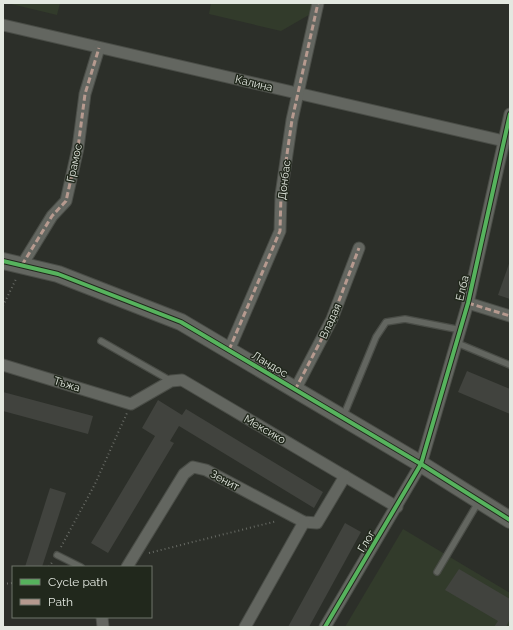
<svg xmlns="http://www.w3.org/2000/svg" width="513" height="630" viewBox="0 0 513 630" font-family="Raleway,sans-serif">
<style>
.built{fill:#323b2b}
.building{fill:#41433e}
.lines{fill:none;stroke-linecap:round;stroke-linejoin:round}
.lane-casing{stroke:#4a4d47;stroke-width:8}
.street-casing{stroke:#4a4d47;stroke-width:13}
.secondary-casing{stroke:#4a4d47;stroke-width:18}
.path{stroke:#676a64;stroke-width:2;stroke-dasharray:1 3;stroke-linecap:butt}
.lane{stroke:#636660;stroke-width:5.5}
.street{stroke:#636660;stroke-width:11}
.secondary{stroke:#636660;stroke-width:16}
.quiet{stroke:#b69a8f;stroke-width:3;stroke-dasharray:6 3;stroke-linecap:butt}
.cycleway-casing{stroke:#21281c;stroke-width:6}
.cycleway{stroke:#56b35d;stroke-width:4}
.labels{text-anchor:middle;stroke-width:3;stroke-linejoin:round;paint-order:stroke}
.street-label{font-size:11px;fill:#e3e8e0;stroke:#21281c}
</style>
<rect width="100%" height="100%" fill="#2c2f29"/>
<g class="built">
<path d="M7,3H60L57,15Z"/>
<path d="M211,3H316L314,12L281,31L209,14Z"/>
<path d="M403,529L510,593V627H345Z"/>
</g>
<g class="building">
<path d="M510,261V299L498,295Z"/>
<path d="M467,371L510,389V414L458,392Z"/>
<path d="M3,392L93,416L88,434L3,411Z"/>
<path d="M158,400L182,415L186,409L323,492L314,508L179,426L170,441L174,443L108,553L91,543L155,436L142,428Z"/>
<path d="M50,488L66,493L42,567H25Z"/>
<path d="M345,523L361,532L309,627H288Z"/>
<path d="M459,569L510,599V619L506,627H494L498,621L445,590Z"/>
</g>
<g class="lines">
<g class="lane-casing">
<g id="lane">
<path d="M101,341L171,381"/>
<path d="M457,343L510,365"/>
<path d="M343,417L376,337L386,322L405,319L461,330"/>
<path d="M57,555L81,567"/>
<path d="M437,572L479,501"/>
</g>
</g>
<g class="street-casing">
<g id="street">
<path d="M3,25L504,141"/>
<path d="M22,265L52,216L66,201L78,148L85,94L99,48"/>
<path d="M468,303L510,316"/>
<path d="M229,350L280,231L281,195L292,120L318,3"/>
<path d="M3,365L131,404L171,381L182,380L397,507"/>
<path d="M295,390L332,319L359,248"/>
<path d="M127,567L184,474L193,467L206,470L304,522L317,523L345,476"/>
<path d="M102,617L103,627"/>
<path d="M245,627L304,522"/>
<path d="M325,627L421,464L468,303L510,114"/>
</g>
</g>
<g class="secondary-casing">
<path id="secondary" d="M3,261L58,274L181,322L421,464L510,520"/>
</g>
<g class="path">
<path d="M3,306L16,279"/>
<path d="M61,547L95,484L127,413"/>
<path d="M149,553L277,521"/>
<path d="M49,567L53,561"/>
<path d="M3,584L13,583"/>
</g>
<use href="#lane" class="lane"/>
<use href="#street" class="street"/>
<use href="#secondary" class="secondary"/>
<g class="quiet">
<path d="M22,265L52,216L66,201L78,148L85,94L99,48"/>
<path d="M468,303L510,316"/>
<path d="M229,350L280,231L281,195L292,120L318,3"/>
<path d="M295,390L332,319L359,248"/>
</g>
<g class="cycleway-casing">
<g id="cycleway">
<path d="M3,261L58,274L181,322L421,464L510,520"/>
<path d="M325,627L421,464L468,303L510,114"/>
</g>
</g>
<use href="#cycleway" class="cycleway"/>
</g>
<g class="labels">
<g class="street-label">
<text transform="translate(254 83) rotate(13)" y="4">Калина</text>
<text transform="translate(74 163) rotate(-78)" y="4">Грамос</text>
<text transform="translate(284 180) rotate(-83)" y="4">Донбас</text>
<text transform="translate(462 288) rotate(-77)" y="4">Елба</text>
<text transform="translate(330 321) rotate(-66)" y="4">Владая</text>
<text transform="translate(270 364) rotate(31)" y="4">Ландос</text>
<text transform="translate(67 384) rotate(17)" y="4">Тъжа</text>
<text transform="translate(265 429) rotate(30)" y="4">Мексико</text>
<text transform="translate(225 480) rotate(28)" y="4">Зенит</text>
<text transform="translate(366 541) rotate(-59)" y="4">Глог</text>
</g>
</g>
<rect width="513" height="630" fill="none" stroke="#e3e8e0" stroke-width="8"/>
<rect x="12" y="566" width="140" height="52" fill="#21281c" stroke="#6f756a"/>
<rect x="20" y="579" width="20" height="6" fill="#56b35d" stroke="#6f756a"/>
<text x="48" y="586" font-size="12" fill="#e3e8e0">Cycle path</text>
<rect x="20" y="599" width="20" height="6" fill="#b69a8f" stroke="#6f756a"/>
<text x="48" y="606" font-size="12" fill="#e3e8e0">Path</text>
</svg>
